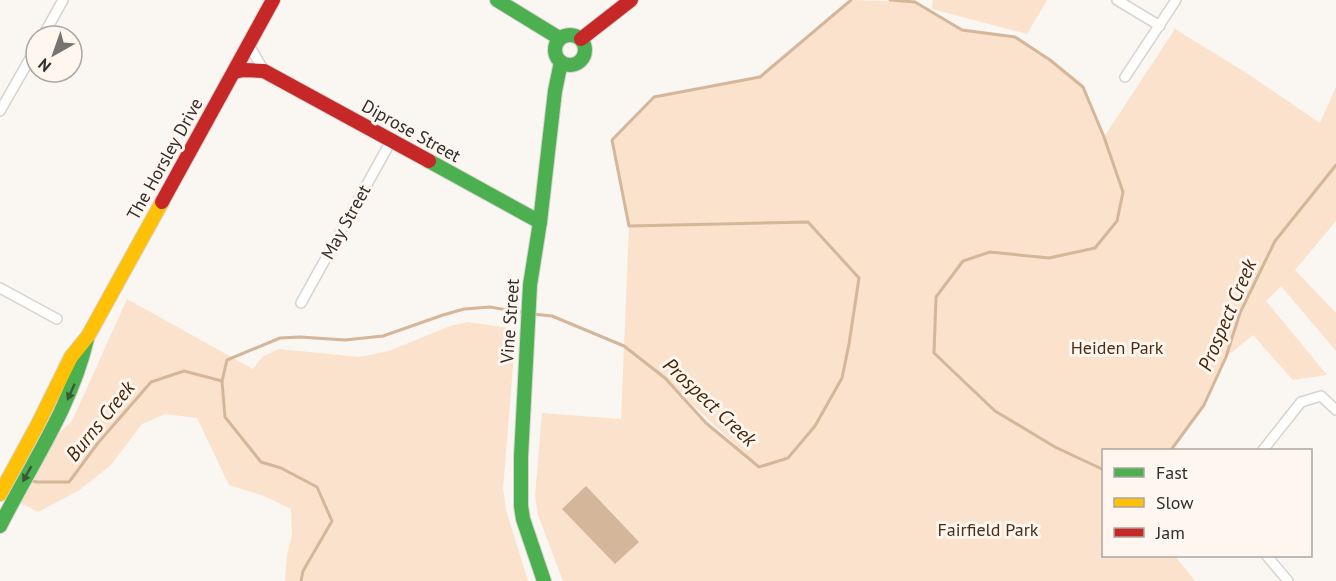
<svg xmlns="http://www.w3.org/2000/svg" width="1336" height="581" viewBox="0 0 1336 581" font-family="'PT Sans',sans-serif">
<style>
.green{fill:#fbe2cc;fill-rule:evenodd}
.water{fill:#d4b69b}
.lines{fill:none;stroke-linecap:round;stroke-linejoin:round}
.stream{stroke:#d4b69b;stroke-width:3}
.street-casing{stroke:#d7d3d0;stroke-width:12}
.fast-casing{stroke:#d7d3d0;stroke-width:16}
.slow-casing{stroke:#d7d3d0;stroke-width:16}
.jam-casing{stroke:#d7d3d0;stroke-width:16}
.street{stroke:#fefefd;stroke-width:9}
.fast{stroke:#4caf50;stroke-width:14}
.slow{stroke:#ffc107;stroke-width:14}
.jam{stroke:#c62828;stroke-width:14}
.oneway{fill:#3a5a37}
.labels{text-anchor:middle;stroke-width:6;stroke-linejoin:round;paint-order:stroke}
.street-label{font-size:18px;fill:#302d2a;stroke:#fef6ef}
.park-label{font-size:18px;fill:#4c2f12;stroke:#fef6ef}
.water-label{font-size:20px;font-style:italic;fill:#442709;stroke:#fef6ef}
</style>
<rect width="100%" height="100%" fill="#faf6f2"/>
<g class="green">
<path d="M851,0L915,2L962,30L1015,37L1050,60L1083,87L1104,137L1175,29L1245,72L1320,123L1336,87V221L1295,270L1336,313V351L1281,286L1266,301L1327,375L1293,380L1253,335L1226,357L1204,405L1171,450H1104V556H1175L1195,581H563L538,515L535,496L542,413L621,419L629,226L612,140L654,97L760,77ZM674,387L748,457L706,423Z"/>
<path d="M933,0H1047L1027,34L932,9Z"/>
<path d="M127,299L253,369L262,357L279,349L359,357L389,351L450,326L468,322L516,329L503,489L506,510L528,581H285L287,555L292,536L291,509L264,496L229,485L197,418L165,414L142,424L111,465L78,491L38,512L13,499L41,450L72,421Z"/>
</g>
<path class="water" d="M586,486L639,542L615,564L562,509Z"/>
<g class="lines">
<g class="stream">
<path d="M890,0L915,2L962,30L1015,37L1050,60L1083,87L1104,137L1123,192L1117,221L1095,248L1049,258L990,252L963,261L936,297L934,353L995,411L1055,447L1104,470"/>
<path d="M532,314L552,316L624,346L665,378L706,423L759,467L788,458L815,426L842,378L849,344L859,278L808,222L629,226L612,140L654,97L760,77L851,0"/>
<path d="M1171,450L1204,405L1226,357L1240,313L1275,241L1336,165"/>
<path d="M28,480L37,482H69L98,443L151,382L184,371L222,381"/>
<path d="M301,581L303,571L332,521L317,487L281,468L261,462L225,417L222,381L227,360L280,338L300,337L345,340L383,336L443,315L464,309L490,307L525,313"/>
</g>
<g class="street-casing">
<g id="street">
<path d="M1117,0L1160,26"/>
<path d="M43,36L63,0"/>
<path d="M249,45L264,71"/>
<path d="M1125,77L1176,0"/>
<path d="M0,111L36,48"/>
<path d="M0,288L57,319"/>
<path d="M301,303L391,141"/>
<path d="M1263,450L1301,402L1321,396L1336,410"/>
<path d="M1267,556L1288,581"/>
</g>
</g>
<g class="fast-casing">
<g id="fast">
<path d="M497,0L559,38"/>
<circle cx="570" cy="50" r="15"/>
<path d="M429,161L540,222"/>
<path d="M0,526C31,464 71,408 87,339"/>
<path d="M544,581L523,519L521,506V457L530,285L540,222L555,91L561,62"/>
</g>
</g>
<g class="slow-casing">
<path id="slow" d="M0,494L38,424L71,357L88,336L162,202"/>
</g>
<g class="jam-casing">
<g id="jam">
<path d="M581,39L631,0"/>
<path d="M234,72L244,70L264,71L429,161"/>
<path d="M162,202L273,0"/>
</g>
</g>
<use href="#street" class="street"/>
<use href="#fast" class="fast"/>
<use href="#slow" class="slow"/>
<use href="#jam" class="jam"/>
</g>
<defs><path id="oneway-solid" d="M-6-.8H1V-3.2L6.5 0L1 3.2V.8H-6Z" transform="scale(1.5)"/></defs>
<g class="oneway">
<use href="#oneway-solid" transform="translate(71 392) rotate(114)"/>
<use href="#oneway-solid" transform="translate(27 474) rotate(119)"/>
</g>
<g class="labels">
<g class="street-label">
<text transform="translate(411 131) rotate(29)" y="6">Diprose Street</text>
<text transform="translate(165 159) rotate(-61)" y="6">The Horsley Drive</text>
<text transform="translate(346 222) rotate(-61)" y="6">May Street</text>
<text transform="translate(510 321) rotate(-86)" y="6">Vine Street</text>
</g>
<g class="park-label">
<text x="1117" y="354">Heiden Park</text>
<text x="988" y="536">Fairfield Park</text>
</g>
<g class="water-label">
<text transform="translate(1227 315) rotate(-67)" y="7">Prospect Creek</text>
<text transform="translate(710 402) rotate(43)" y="7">Prospect Creek</text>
<text transform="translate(100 421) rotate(-51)" y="7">Burns Creek</text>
</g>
</g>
<rect x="1102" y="449" width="210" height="108" fill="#fef6ef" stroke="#aca6a0" stroke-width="1.5"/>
<rect x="1114" y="468" width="30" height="9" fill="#4caf50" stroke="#aca6a0" stroke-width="1.5"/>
<text x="1156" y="479" font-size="18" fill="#302d2a">Fast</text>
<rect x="1114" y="498" width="30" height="9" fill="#ffc107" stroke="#aca6a0" stroke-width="1.5"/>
<text x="1156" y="509" font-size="18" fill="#302d2a">Slow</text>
<rect x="1114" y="528" width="30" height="9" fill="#c62828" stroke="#aca6a0" stroke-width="1.5"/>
<text x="1156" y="539" font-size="18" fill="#302d2a">Jam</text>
<g transform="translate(54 54) rotate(220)"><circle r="28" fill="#fef6ef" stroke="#aca6a0" stroke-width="1.5"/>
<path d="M0-4.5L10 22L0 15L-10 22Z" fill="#777370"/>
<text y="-9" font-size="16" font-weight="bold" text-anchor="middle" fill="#302d2a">N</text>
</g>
</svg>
